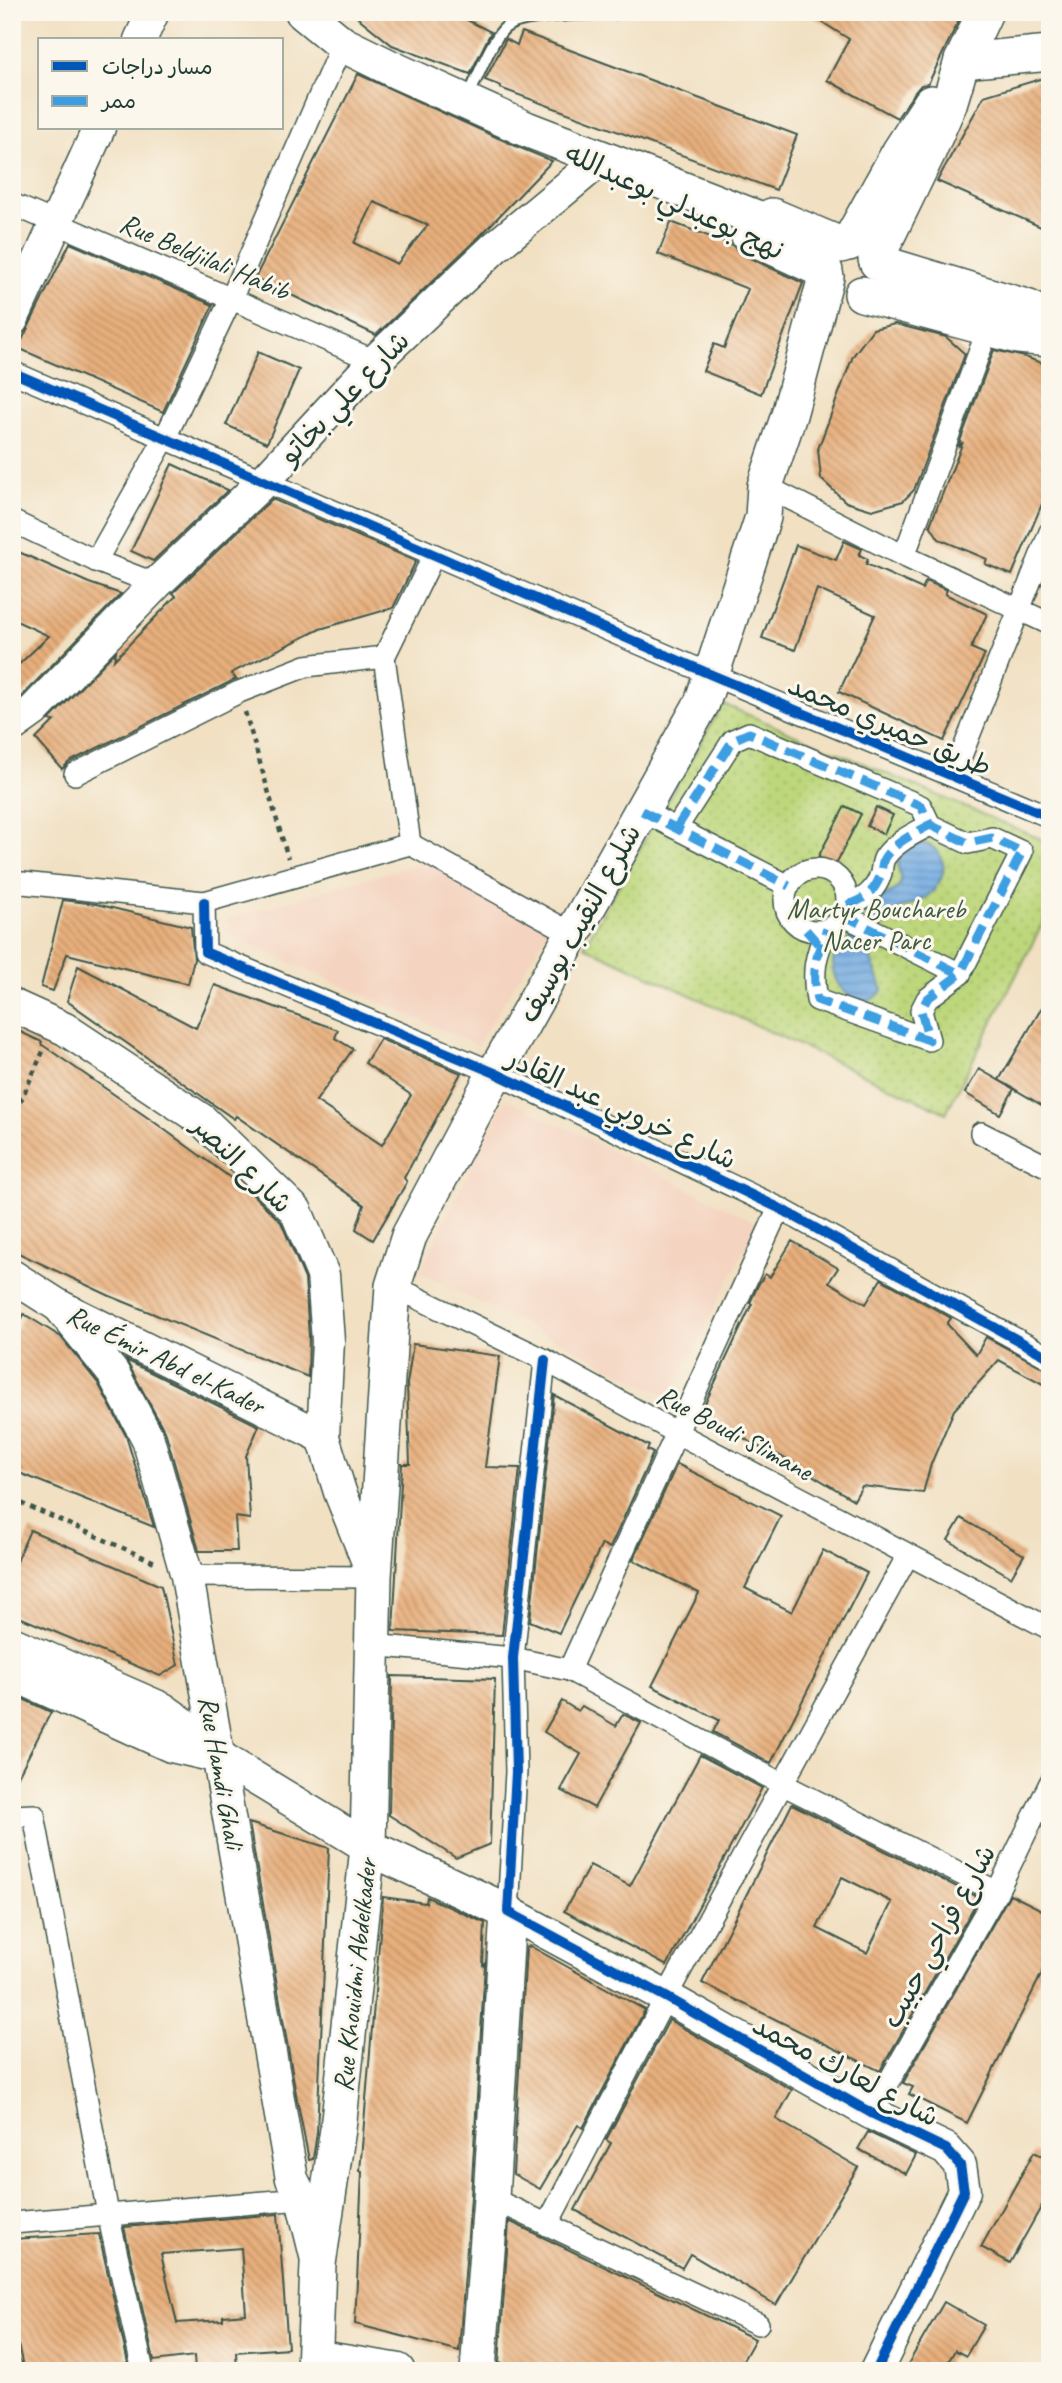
<svg xmlns="http://www.w3.org/2000/svg" width="1062" height="2383" viewBox="0 0 1062 2383" font-family="Caveat,'Playpen Sans Arabic',sans-serif">
<style>
.built{fill:#f4d3c0}
.garden{fill:url(#garden-dots);stroke:#6e8a58;stroke-width:2}
.water{fill:url(#water-rules);stroke:#49748b;stroke-width:2}
.building{fill:url(#building-back-hatch);fill-rule:evenodd}
.lines{fill:none;stroke-linecap:round;stroke-linejoin:round}
.lane-casing{stroke:#3e5549;stroke-width:14}
.street-casing{stroke:#3e5549;stroke-width:24}
.secondary-casing{stroke:#3e5549;stroke-width:35}
.primary-casing{stroke:#3e5549;stroke-width:38}
.path{stroke:#3e5549;stroke-width:4.5;stroke-dasharray:5 5;stroke-linecap:butt}
.lane{stroke:#fff;stroke-width:10}
.street{stroke:#fff;stroke-width:21}
.secondary{stroke:#fff;stroke-width:32}
.primary{stroke:#fff;stroke-width:35}
.quiet{stroke:#3c9ee2;stroke-width:9;stroke-dasharray:18 9;stroke-linecap:butt}
.cycleway-casing{stroke:#fbf7ec;stroke-width:15}
.cycleway{stroke:#0057b8;stroke-width:10}
.labels{text-anchor:middle;stroke-width:6;stroke-linejoin:round;paint-order:stroke}
.street-label{font-size:28px;fill:#1f3d34;stroke:#fbf7ec}
.park-label{font-size:28px;fill:#3f5c42;stroke:#fbf7ec}
</style>
<defs>
<pattern id="garden-dots" width="8" height="8" patternUnits="userSpaceOnUse" patternTransform="scale(1.75)"><rect width="8" height="8" fill="#bdd77c"/><path d="M2 2h.1M6 6h.1" fill="none" stroke="#a2b96c" stroke-width="1.8" stroke-linecap="round"/></pattern>
<pattern id="water-rules" width="6" height="5" patternUnits="userSpaceOnUse" patternTransform="scale(1.75)"><rect width="6" height="5" fill="#73abe2"/><path d="M0 2.5h6" fill="none" stroke="#5e8cb8"/></pattern>
<pattern id="building-back-hatch" width="6" height="6" patternUnits="userSpaceOnUse" patternTransform="scale(1.75)"><rect width="6" height="6" fill="#e8af7c"/><path d="M-1 5l2 2M0 0l6 6M5-1l2 2" fill="none" stroke="#bb9066"/></pattern>
</defs>
<rect width="100%" height="100%" fill="#fbf7ec"/>
<filter id="ink" filterUnits="userSpaceOnUse"><feTurbulence type="fractalNoise" baseFrequency=".0143" numOctaves="2"/><feDisplacementMap in="SourceGraphic" scale="14" xChannelSelector="R" yChannelSelector="G"/><feConvolveMatrix kernelMatrix="1 2 1 2 8 2 1 2 1" color-interpolation-filters="sRGB"/></filter>
<filter id="wash" filterUnits="userSpaceOnUse"><feTurbulence type="fractalNoise" baseFrequency=".00686" numOctaves="4" result="noise"/><feDisplacementMap in="SourceGraphic" scale="28" xChannelSelector="R" yChannelSelector="G"/><feGaussianBlur stdDeviation="1.57" result="paint"/><feColorMatrix in="noise" values="0 0 0 0 0 0 0 0 0 0 0 0 0 0 0 0 0 1.4 0 .05"/><feComposite in="paint" operator="in"/></filter>
<g filter="url(#wash)">
<rect width="100%" height="100%" fill="#f1e0c2"/>
<g class="built">
<path d="M447,855L558,915L477,1045L233,937L227,919Z"/>
<path d="M506,1098L758,1223L670,1397L419,1272Z"/>
</g>
<path class="garden" d="M723,704L1050,843V909L946,1113L584,946Z"/>
<g class="water">
<path d="M917,842C930,844 937,847 942,860C948,876 934,893 920,901C912,905 902,906 895,912C890,916 889,921 886,926L865,916C874,892 886,900 898,887C908,876 882,861 917,842Z"/>
<path d="M857,932L877,943L871,959L883,990C863,1018 826,986 834,957C837,946 850,940 857,932Z"/>
</g>
<g id="blocks">
<g class="building">
<path d="M351,12H471L467,20L491,32L470,74L392,45Z"/>
<path d="M806,12H963L928,84L921,85L915,92L897,118L827,80L849,39Z"/>
<path d="M522,32L797,135L776,190L500,88L501,86L485,80L506,39L517,45Z"/>
<path d="M358,74L518,147L552,161L482,234L376,335L255,278ZM374,202L428,225L397,264L354,243Z"/>
<path d="M1050,76V231L937,181L984,96Z"/>
<path d="M671,222L732,245L741,254L803,283L761,394L703,371L714,344L724,348L748,289L658,254Z"/>
<path d="M70,243L213,305L163,412L18,348Z"/>
<path d="M895,324L946,337L965,354L914,490L903,501L872,510L846,502L821,479L818,449L853,356L873,329Z"/>
<path d="M994,350L1025,357L1050,366V485L1012,575L985,564L987,559L939,539L930,525L963,442L958,447Z"/>
<path d="M258,352L299,370L267,443L226,425Z"/>
<path d="M172,464L228,490L153,561L131,551Z"/>
<path d="M272,499L416,561L393,608L320,629L231,673L236,679L69,762L62,769L36,739L54,721L49,720L116,651L114,660L176,596L173,593Z"/>
<path d="M844,541L862,549L859,555L868,559L866,564L922,589L926,581L947,590L945,594L987,614L971,648L985,654L944,741L839,692L875,615L817,589L795,650L762,638L796,545L836,560Z"/>
<path d="M12,549L89,583L121,594L21,697L12,703V671L49,636L12,619Z"/>
<path d="M845,806L861,814L835,866L818,857Z"/>
<path d="M876,807L893,815L884,834L867,826Z"/>
<path d="M63,900L96,904L191,927L194,959L188,984L67,954L53,991L41,987Z"/>
<path d="M78,966L196,1028L215,985L338,1030L335,1038L353,1049L316,1101L382,1145L411,1095L365,1063L380,1039L461,1073L404,1178L407,1182L373,1240L356,1229L364,1205L236,1116L234,1119L67,1001Z"/>
<path d="M1050,994V1110L999,1080Z"/>
<path d="M12,1028L42,1042L41,1044L154,1122L250,1192L281,1222L305,1279L309,1336L308,1377L110,1296L12,1250Z"/>
<path d="M979,1069L1014,1089L1000,1114L965,1093Z"/>
<path d="M792,1241L838,1268L829,1282L866,1304L881,1279L951,1318L947,1324L976,1355L986,1337L1050,1371V1388L999,1360L954,1410L931,1464L923,1493L862,1486L854,1500L777,1454L775,1457L701,1412L752,1304L750,1303L758,1285L765,1274L770,1277Z"/>
<path d="M24,1314L61,1337L98,1383L126,1436L154,1527L12,1470V1340Z"/>
<path d="M413,1344L500,1356L485,1467L520,1468L502,1635L393,1631L402,1464H410L407,1384Z"/>
<path d="M126,1360L259,1426L246,1456L250,1519L235,1517L237,1551H199L166,1434Z"/>
<path d="M554,1395L649,1446L647,1450L653,1453L610,1548L602,1544L559,1633L530,1621Z"/>
<path d="M677,1464L781,1516L745,1588L792,1612L823,1550L867,1573L771,1763L713,1732L719,1720L652,1686L699,1593L633,1560Z"/>
<path d="M961,1518L1024,1555L1011,1577L948,1540Z"/>
<path d="M30,1530L161,1586L178,1665L160,1676L12,1614V1571Z"/>
<path d="M392,1676L495,1679L490,1844L456,1858L389,1815Z"/>
<path d="M12,1694L51,1712L12,1788Z"/>
<path d="M562,1701L578,1711L582,1706L616,1726L623,1714L641,1723L594,1808L561,1790L581,1754L544,1732Z"/>
<path d="M700,1755L762,1788L667,1966L564,1911L590,1865L630,1886Z"/>
<path d="M792,1804L979,1898L880,2071L702,1983ZM842,1877L892,1902L867,1953L817,1928Z"/>
<path d="M249,1823L329,1848L317,2133L313,2159L309,2160L296,2094Z"/>
<path d="M1010,1894L1050,1914V1957L967,2123L909,2094L913,2087L903,2083Z"/>
<path d="M383,1897L426,1903L427,1897L485,1923L483,1965L485,1964L471,2197L459,2351L355,2324L362,2172L360,2171Z"/>
<path d="M530,1946L645,2010L583,2128L578,2125L540,2189L513,2174L526,1948Z"/>
<path d="M669,2020L792,2090L776,2119L858,2167L776,2305L690,2254L682,2268L575,2210L611,2143L606,2140Z"/>
<path d="M868,2132L916,2155L906,2174L858,2149Z"/>
<path d="M1034,2152L1050,2160V2191L1010,2263L981,2247Z"/>
<path d="M278,2214L288,2348L236,2352L237,2371H195L194,2356L154,2361L124,2227ZM241,2248L246,2314L223,2316V2320L177,2323L161,2254Z"/>
<path d="M509,2221L755,2339L737,2371H531L499,2363Z"/>
<path d="M99,2234L128,2363L121,2364L122,2371H24L12,2318V2239Z"/>
<path d="M944,2302L984,2325L966,2356L955,2350L943,2371H904Z"/>
</g>
</g>
</g>
<g filter="url(#ink)">
<use href="#blocks" fill-opacity="0" stroke="#3e5549" stroke-width="2"/>
<g class="lines">
<g class="lane-casing">
<path id="lane" d="M467,99C476,82 492,37 506,27C526,13 594,15 620,13"/>
</g>
<g class="street-casing">
<g id="street">
<path d="M12,204L375,361"/>
<path d="M12,372L712,675L1050,817"/>
<path d="M765,486L904,556L1050,624"/>
<path d="M12,521L96,561L156,584"/>
<path d="M904,556L989,326"/>
<path d="M96,561L165,438L232,297L342,44"/>
<path d="M384,657L434,555"/>
<path d="M953,776L1050,532"/>
<path d="M642,811L789,886"/>
<path d="M677,827L733,740L749,733L921,806L930,825L968,843L992,838L1022,852L960,974L927,999L921,1011L929,1040L817,1000C812,972 815,956 827,929"/>
<path d="M410,844L573,934"/>
<circle cx="816" cy="900" r="31"/>
<path d="M23,883L204,902L410,844L384,657L306,666L239,692L75,774"/>
<path d="M204,902L205,952L495,1073L779,1208L1050,1358"/>
<path d="M847,905C864,900 876,891 881,873C882,868 882,861 885,857C895,842 915,833 930,825"/>
<path d="M843,915L960,974"/>
<path d="M981,1133L1050,1168"/>
<path d="M393,1286L545,1360L677,1433L1050,1629"/>
<path d="M187,1576L374,1577"/>
<path d="M371,1645L513,1658L569,1670L784,1785L997,1892"/>
<path d="M569,1670L779,1208"/>
<path d="M12,1816L34,1815L108,2214L143,2371"/>
<path d="M508,1912L516,1772L513,1658L545,1360"/>
<path d="M871,2113L997,1892L1050,1783"/>
<path d="M491,2198L758,2324"/>
<path d="M12,2223L302,2199"/>
<path d="M547,2225L666,1997L908,1555"/>
</g>
</g>
<g class="secondary-casing">
<g id="secondary">
<path d="M140,40L153,12"/>
<path d="M12,320L99,128"/>
<path d="M12,726L33,711L156,584L264,481L375,361L494,248L594,165"/>
<path d="M12,1005L65,1029L202,1120L296,1211L323,1275L328,1341L323,1437L340,1492L374,1577"/>
<path d="M12,1276L59,1306L323,1437"/>
<path d="M59,1306L113,1373L148,1439L187,1576L292,2179L302,2199L317,2260"/>
<path d="M12,1643L163,1709L191,1729L220,1757L368,1847"/>
<path d="M12,1674L171,1746L219,1757"/>
<path d="M508,1912L666,1997L871,2113L946,2149L960,2165L964,2191L876,2371"/>
</g>
</g>
<g class="primary-casing">
<g id="primary">
<path d="M303,12L342,44L397,71L526,129L793,232"/>
<path d="M962,61L1050,53"/>
<path d="M772,216L841,245"/>
<path d="M749,236L825,271"/>
<path d="M849,243L900,151L931,103"/>
<path d="M876,259L929,150L949,104L962,61L985,12"/>
<path d="M877,262L1029,308L1050,323"/>
<path d="M862,294L1018,336L1050,339"/>
<path d="M368,1847L508,1912L491,2198L478,2371"/>
<path d="M316,2358L397,2371"/>
<path d="M314,2371L318,2264L338,2129L368,1847L374,1577L393,1286L409,1236L495,1073L702,703L763,517L765,486L789,415L826,277"/>
</g>
</g>
<g class="path">
<path d="M245,712L288,858"/>
<path d="M12,1120L45,1047"/>
<path d="M12,1499L157,1563"/>
</g>
<use href="#lane" class="lane"/>
<use href="#street" class="street"/>
<use href="#secondary" class="secondary"/>
<use href="#primary" class="primary"/>
<g class="quiet">
<path d="M642,811L789,886"/>
<path d="M677,827L733,740L749,733L921,806L930,825L968,843L992,838L1022,852L960,974L927,999L921,1011L929,1040L817,1000C812,972 815,956 827,929"/>
<path d="M847,905C864,900 876,891 881,873C882,868 882,861 885,857C895,842 915,833 930,825"/>
<path d="M843,915L960,974"/>
<path d="M806,930L820,946"/>
</g>
<g class="cycleway-casing">
<g id="cycleway">
<path d="M12,372L712,675L1050,817"/>
<path d="M204,902L205,952L495,1073L779,1208L1050,1358"/>
<path d="M545,1360L513,1658L516,1772L508,1912L666,1997L871,2113L946,2149L960,2165L964,2191L876,2371"/>
</g>
</g>
<use href="#cycleway" class="cycleway"/>
</g>
</g>
<g class="labels">
<g class="street-label">
<text transform="translate(675 201) rotate(25)" y="10">نهج بوعبدلي بوعبدالله</text>
<text transform="translate(205 256) rotate(23)" y="10">Rue Beldjilali Habib</text>
<text transform="translate(344 397) rotate(-46)" y="10">شارع علي بخاتو</text>
<text transform="translate(890 725) rotate(23)" y="10">طريق حميري محمد</text>
<text transform="translate(579 923) rotate(-61)" y="10">شلرع النقيب بوسيف</text>
<text transform="translate(622 1108) rotate(25)" y="10">شارع خروبي عبد القادر</text>
<text transform="translate(243 1164) rotate(44)" y="10">شارع النصر</text>
<text transform="translate(166 1359) rotate(26)" y="10">Rue Émir Abd el-Kader</text>
<text transform="translate(735 1432) rotate(28)" y="10">Rue Boudi Slimane</text>
<text transform="translate(222 1772) rotate(80)" y="10">Rue Hamdi Ghali</text>
<text transform="translate(938 1936) rotate(-61)" y="10">شارع فراحي حبيب</text>
<text transform="translate(354 1975) rotate(-84)" y="10">Rue Khouidmi Abdelkader</text>
<text transform="translate(846 2070) rotate(28)" y="10">شارع لعارك محمد</text>
</g>
<g class="park-label">
<text x="876" y="918">Martyr Bouchareb<tspan x="876" dy="32">Nacer Parc</tspan></text>
</g>
</g>
<rect width="1062" height="2383" fill="none" stroke="#fbf7ec" stroke-width="42"/>
<rect x="38" y="38" width="245" height="91" fill="#fbf7ec" stroke="#a3ada2" stroke-width="2"/>
<rect x="52" y="61" width="35" height="10" fill="#0057b8" stroke="#a3ada2" stroke-width="2"/>
<text x="102" y="74" font-size="21" fill="#1f3d34">مسار دراجات</text>
<rect x="52" y="96" width="35" height="10" fill="#3c9ee2" stroke="#a3ada2" stroke-width="2"/>
<text x="102" y="108" font-size="21" fill="#1f3d34">ممر</text>
</svg>
